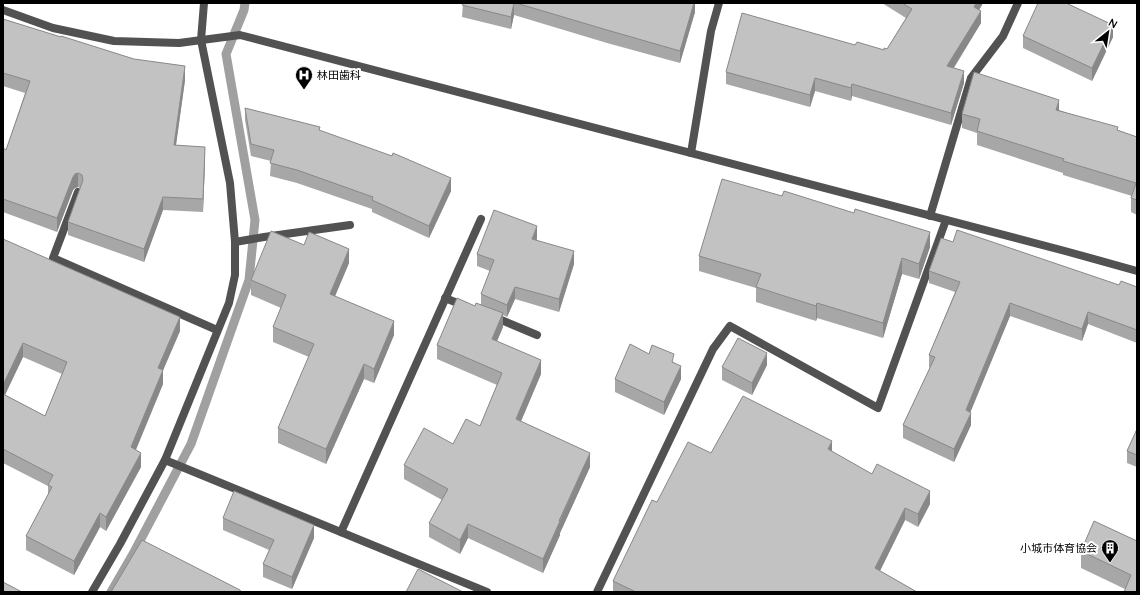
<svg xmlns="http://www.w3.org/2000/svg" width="1140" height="595" viewBox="0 0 1140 595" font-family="Quicksand,'Noto Sans JP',sans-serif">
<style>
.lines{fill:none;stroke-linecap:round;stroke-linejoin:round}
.stream{stroke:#a0a0a0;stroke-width:9}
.street{stroke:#525252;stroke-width:8}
.wall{fill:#a7a7a7;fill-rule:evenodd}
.shaded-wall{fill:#888}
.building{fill:#c2c2c2;stroke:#888}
.labels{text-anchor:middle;stroke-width:4;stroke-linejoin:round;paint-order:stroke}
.poi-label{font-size:11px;fill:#000;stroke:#fff;text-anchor:start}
</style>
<rect width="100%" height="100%" fill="#fff"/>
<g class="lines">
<path class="stream" d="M111,592L133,554L191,444L249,280L255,220L226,54L244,10L245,3"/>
<g class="street">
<path d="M3,10L53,28L114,41L179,43L240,35L1065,251L1137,271"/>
<path d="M691,153L711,31L719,3"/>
<path d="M78,192L53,258L217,330"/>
<path d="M930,216L971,78L1003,36L1018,3"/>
<path d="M235,242L264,237L350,225"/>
<path d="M445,298L465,306"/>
<path d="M494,317L537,335"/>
<path d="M165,460L487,592"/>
<path d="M341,532L481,219"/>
<path d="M92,592L120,544L165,460L229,303L235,275V242L230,183L201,40L204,3"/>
<path d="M597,592L713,349L730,326L878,408L946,220"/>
</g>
</g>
<g class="wall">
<path d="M463,3H695V12L680,63L607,43L514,15L511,29L462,17Z"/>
<path d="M882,3H983L979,10L981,23L954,68L964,83L951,125L852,96L851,101L815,91L810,107L726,84V72L855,45L884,50L887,49L906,18Z"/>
<path d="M3,19L185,80L176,145L205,160L203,212L163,210L144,262L68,235V222L80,188L78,187L75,188L73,190L57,232L3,212V148L6,150L25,93L3,86Z"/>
<path d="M1023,36L1113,37L1092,81L1023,48Z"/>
<path d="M245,108L320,131L451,191L429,238L372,212V209L297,183L270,176L271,161L251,156L245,120Z"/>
<path d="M1059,110L1137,137V215L1131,212V198L1132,196L1063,175V173L977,145V133L962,128V114Z"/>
<path d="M537,238V240L574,264L559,312L515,299L507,317L503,315V327L497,341L541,374L521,421L590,467L560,533V535L543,573L468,538L460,554L429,537V523L442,500L404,479V465L453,444L480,426L497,385L437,359V345L475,306L481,304V294L490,271L477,266V254Z"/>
<path d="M3,239L180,331L163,370V384L136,450L141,467L106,531L100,527L74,575L26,550V536L48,495V486L3,463ZM23,357L62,374L45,416L5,395Z"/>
<path d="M953,242L1119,285L1137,287V343L1088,324L1082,341L1010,316L970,412L971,425L954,462L903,438V425L930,368L929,367V355L955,292L929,283V271Z"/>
<path d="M930,247L919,279L902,274L883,338L817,318L816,321L756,302V288L699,271V256Z"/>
<path d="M349,263L335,296L394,335L374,383L364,379L326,464L278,443V428L309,357L273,342V327L281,308L251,295V280Z"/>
<path d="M649,354L674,362L681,379L664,415L615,392V379Z"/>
<path d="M767,365L752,395L722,380V367Z"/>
<path d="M1137,429V467L1127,463V451Z"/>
<path d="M832,452L872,474L930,504L918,527L905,520L880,571L917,592H613V581L657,502L711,453Z"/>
<path d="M223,518L314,538L292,589L263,577V564L269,550L223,530Z"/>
<path d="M1137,541V592L1125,589L1081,568V551Z"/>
</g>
<g class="shaded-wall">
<path d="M514,3V15L511,29V17Z"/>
<path d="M694,3H695V12L680,63V51Z"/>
<path d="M976,3H983L974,19V7Z"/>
<path d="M981,11V23L947,78V66Z"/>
<path d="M1113,25V37L1092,81V68Z"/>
<path d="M185,66V80L174,159V145Z"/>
<path d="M964,71V83L951,125V113Z"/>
<path d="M815,78V91L810,107V95Z"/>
<path d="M852,84V96L851,101V88Z"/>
<path d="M1059,100V114L1056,110Z"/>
<path d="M205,147V160L203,212V199Z"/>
<path d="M78,173V187L75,188L73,190L57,232V218L73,177L75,174Z"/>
<path d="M451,178V191L429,238V226Z"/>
<path d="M163,197V210L144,262V249Z"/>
<path d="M537,226V238L532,251V239Z"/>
<path d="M930,232V247L919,279V264Z"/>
<path d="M349,249V263L330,308V294Z"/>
<path d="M574,251V264L559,312V299Z"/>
<path d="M902,258V274L883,338V323Z"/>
<path d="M515,287V299L507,317V305Z"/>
<path d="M817,303V318L816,321V306Z"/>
<path d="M1010,303V316L966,423V410Z"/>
<path d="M1088,312V324L1082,341V329Z"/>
<path d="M503,313V327L492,353V339Z"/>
<path d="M180,317V331L158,382V368Z"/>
<path d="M394,321V335L374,383V369Z"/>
<path d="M23,343V357L3,399V385Z"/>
<path d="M767,353V365L752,395V383Z"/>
<path d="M541,360V374L516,433V419Z"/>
<path d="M364,364V379L326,464V449Z"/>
<path d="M681,366V379L664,415V402Z"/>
<path d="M163,370V384L131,461V447Z"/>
<path d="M971,413V425L954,462V449Z"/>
<path d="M832,441V454L828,449Z"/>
<path d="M141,453V467L106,531V517Z"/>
<path d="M590,453V467L560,533V535L543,573V559Z"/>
<path d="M930,491V504L918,527V514Z"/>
<path d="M905,508V520L875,581V568Z"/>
<path d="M100,513V527L74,575V561Z"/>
<path d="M468,524V538L460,554V540Z"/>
<path d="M314,525V538L292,589V577Z"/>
<path d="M4,545V561L3,562V547Z"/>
</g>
<g class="building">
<path d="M463,3H514L511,17L462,5Z"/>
<path d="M516,3H694L680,51L607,30Z"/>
<path d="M902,3H976L974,7L981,11L947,66L964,71L951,113L852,84L851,88L815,78L810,95L726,72L742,13L855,45L857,42L884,50V48L887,49L912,9Z"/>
<path d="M1038,3H1066L1113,25L1092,68L1023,36Z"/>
<path d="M3,19L61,37V36L134,59L185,66L174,145L205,147L203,199L163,197L144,249L68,222L83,180L82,175L78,173L75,174L73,177L57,218L3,199V148L6,150L30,81L3,73Z"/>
<path d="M974,72L1059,100L1056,110L1118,127L1117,130L1137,137V200L1131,198L1136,183L1063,161L1064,159L977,131L980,119L962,114Z"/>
<path d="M245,108L320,127L319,130L392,156L393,153L451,178L429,226L372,200L373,197L297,170L270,163L274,150L251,144Z"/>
<path d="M722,179L782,196L784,191L854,213L855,209L930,232L919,264L902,258L883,323L817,303L816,306L756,287L761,274L699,256Z"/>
<path d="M494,210L537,226L532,239L574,251L559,299L515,287L507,305L481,294L494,260L477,254Z"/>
<path d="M957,230L1119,285L1121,281L1137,287V330L1088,312L1082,329L1010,303L966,410L971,413L954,449L903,425L935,357L929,355L960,282L929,271L941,238L953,242Z"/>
<path d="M271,231L304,245L309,232L349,249L330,294L394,321L374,369L364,364L326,449L278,428L314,344L273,327L286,295L251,280Z"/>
<path d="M3,239L180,317L158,368L163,370L131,447L141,453L106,517L100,513L74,561L26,536L52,487L48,485L53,475L3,449V394L45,416L67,362L23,343L3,385Z"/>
<path d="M457,298L475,306L476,303L503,313L492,339L541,360L516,419L590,453L559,521H560L543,559L468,524L460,540L429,523L448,489L404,465L424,428L453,444L466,419L480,426L502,373L437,345Z"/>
<path d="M738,338L767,353L752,383L722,367Z"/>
<path d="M630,344L649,354L652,345L674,354L672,362L681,366L664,402L615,379Z"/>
<path d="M743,396L832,441L828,449L872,474L877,464L930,491L918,514L905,508L875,568L917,592H636L613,581L652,500L657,502L688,442L711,453Z"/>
<path d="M1137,429V455L1127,451Z"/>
<path d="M234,491L314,525L292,577L263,564L274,540L223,518Z"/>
<path d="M1094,521L1137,541V592H1124L1131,575L1081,551Z"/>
<path d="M142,540L240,590L241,592H111Z"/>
<path d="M418,569L463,592H406Z"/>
<path d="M3,582L22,592H3Z"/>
</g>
<defs>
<g id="hospital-pin" transform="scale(0.9)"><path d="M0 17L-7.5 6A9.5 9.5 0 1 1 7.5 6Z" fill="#000" stroke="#fff"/><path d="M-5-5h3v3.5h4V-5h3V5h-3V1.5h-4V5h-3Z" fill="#fff"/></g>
<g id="building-pin" transform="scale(0.9)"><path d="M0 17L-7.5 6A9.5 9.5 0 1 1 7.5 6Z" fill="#000" stroke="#fff"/><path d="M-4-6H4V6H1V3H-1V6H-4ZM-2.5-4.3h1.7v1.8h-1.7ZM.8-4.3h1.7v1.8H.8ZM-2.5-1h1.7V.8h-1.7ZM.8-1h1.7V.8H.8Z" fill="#fff"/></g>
</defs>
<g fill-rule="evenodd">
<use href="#hospital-pin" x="304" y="75"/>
<use href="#building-pin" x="1110" y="548"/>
</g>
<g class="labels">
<g class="poi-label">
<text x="317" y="79">林田歯科</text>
<text x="1097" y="552" text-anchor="end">小城市体育協会</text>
</g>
</g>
<rect width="1140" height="595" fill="none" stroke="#000000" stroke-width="8"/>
<g transform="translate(1108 32) rotate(30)" stroke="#ffffff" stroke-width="3" paint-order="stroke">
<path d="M0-3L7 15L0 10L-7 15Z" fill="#000000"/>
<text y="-6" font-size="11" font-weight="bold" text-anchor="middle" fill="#000000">N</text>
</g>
</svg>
